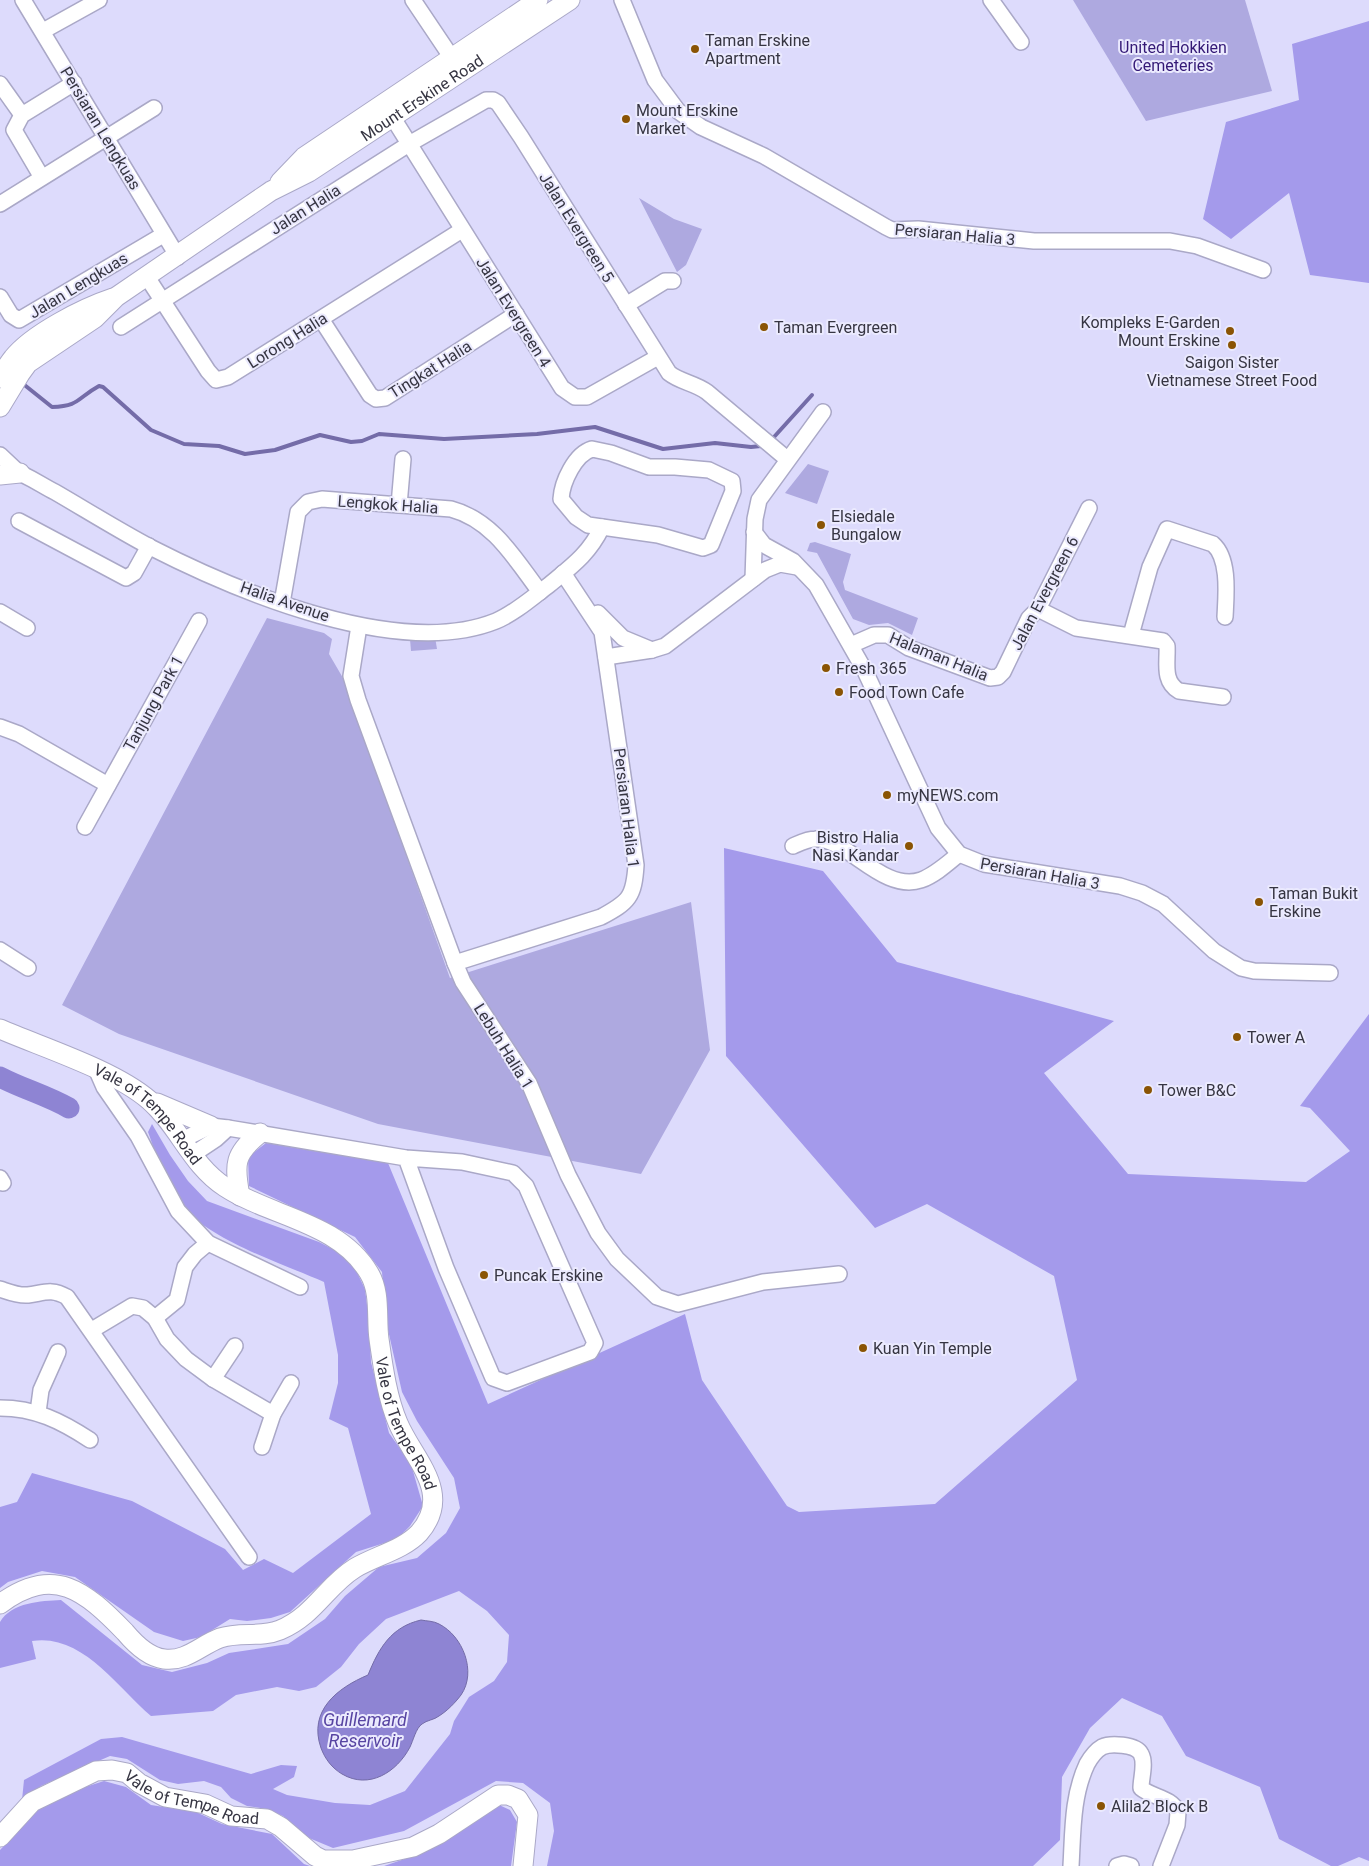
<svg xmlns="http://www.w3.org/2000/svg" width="1369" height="1866" viewBox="0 0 1369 1866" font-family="Roboto,sans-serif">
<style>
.green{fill:#aea9e0}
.forest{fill:#a49aeb}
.water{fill:#8e84d3;stroke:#746ca8}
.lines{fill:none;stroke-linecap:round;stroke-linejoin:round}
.stream{stroke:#746ca8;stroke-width:4}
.river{stroke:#8e84d3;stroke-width:21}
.minor-casing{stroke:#aaa8c7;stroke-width:18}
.major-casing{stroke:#aaa8c7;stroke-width:21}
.minor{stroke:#fff;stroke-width:15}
.major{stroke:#fff;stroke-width:19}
.poi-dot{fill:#8a5404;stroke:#ebeafe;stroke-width:2}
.labels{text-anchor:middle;stroke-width:4;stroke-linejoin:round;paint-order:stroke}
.poi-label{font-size:16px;fill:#363542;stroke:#ebeafe;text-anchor:start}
.park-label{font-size:16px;fill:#341976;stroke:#ebeafe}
.street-label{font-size:16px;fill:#363542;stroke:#ebeafe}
.water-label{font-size:18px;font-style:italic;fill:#5744a2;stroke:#ebeafe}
</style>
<rect width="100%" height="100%" fill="#dddbfc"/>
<g class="green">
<path d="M1073,0H1245L1272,91L1146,121Z"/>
<path d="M639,198L674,219L702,229L686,265L677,272Z"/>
<path d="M808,464L829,471L817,504L785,493Z"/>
<path d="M815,542L851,554L843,582L845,590L918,618L912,635L888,623L869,625L853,619L817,553L807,551L810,543Z"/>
<path d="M267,618L324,633L332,639L329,654L343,678L450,978L691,902L710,1050L641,1174L378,1124L119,1034L62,1005Z"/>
<path d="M435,637L437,649L411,651L410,639Z"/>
</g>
<g class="forest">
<path d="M1369,21V283L1310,275L1289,193L1231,239L1203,219L1226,122L1299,100L1292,44Z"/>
<path d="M724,848L823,871L897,962L1114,1021L1044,1073L1128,1174L1306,1182L1350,1151L1310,1108L1300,1106L1369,1014V1861L1359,1857L1338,1866H1331L1279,1839L1260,1787L1186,1756L1162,1716L1122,1698L1090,1728L1062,1777L1060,1840L1033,1866H547L554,1831L550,1803L523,1783L496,1781L404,1831L333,1848L309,1838L283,1816L267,1809L247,1806L231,1798L221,1787L204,1781L178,1784L160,1780L127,1759L110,1756L41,1786L22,1800L24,1780L101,1739L122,1737L251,1774L281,1765L297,1766L294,1777L273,1789L287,1795L335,1803L370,1805L405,1791L450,1734L454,1721L469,1697L494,1681L507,1662L509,1635L487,1611L459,1591L386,1619L359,1644L341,1667L316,1687L299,1691L277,1687L236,1695L213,1711L151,1716C117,1687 82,1633 32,1641L36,1659L0,1668V1622C12,1602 41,1601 61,1600L142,1665L172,1672L207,1663L229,1653L288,1644L325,1619L345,1596L379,1567L417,1558L446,1533L460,1508L454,1478L417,1421L402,1392L386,1321L382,1272L355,1237L249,1186L248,1157L266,1143L388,1163L488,1404L685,1314L702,1380L787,1506L799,1512L935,1504L1077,1380L1054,1276L927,1204L875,1228L726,1056Z"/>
<path d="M152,1124L170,1155L188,1181L207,1201L319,1242L350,1258L365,1289L369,1321L371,1362L389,1433L411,1464L423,1506L410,1526L397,1539L356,1552L290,1612L271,1618L247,1621L230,1619L201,1637L183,1641L154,1632L75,1577L42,1571L8,1582L0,1588V1507L17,1502L32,1473L132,1501L225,1549L243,1570L264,1559L293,1573L371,1514L348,1428L329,1419L338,1383V1355L324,1282C281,1263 211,1241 181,1205C164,1185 157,1156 148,1132Z"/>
<path d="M104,1781L126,1787L151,1805L196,1812L222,1824L272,1834L304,1864L310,1866H0V1850L42,1806L79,1789Z"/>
<path d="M497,1804L510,1810L517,1822L511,1866H384L425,1852Z"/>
</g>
<path class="water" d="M421,1620C426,1621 434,1621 439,1624C463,1636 477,1672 461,1695C455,1703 447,1711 439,1716C434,1720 427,1720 422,1724C416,1728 413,1741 410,1747C397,1772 369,1790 342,1774C332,1768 325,1759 321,1748C308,1711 337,1688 368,1675C379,1648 391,1627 421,1620Z"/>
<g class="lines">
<g class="stream">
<path d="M22,383L52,407C80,406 77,398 99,386L103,387L151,430L184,444L219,446L245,454L275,450L320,435L351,442L362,441L379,434L444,439L537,434L595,427L663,449L715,443L751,447L761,446"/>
<path d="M774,437L812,395"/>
</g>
<path class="river" d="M0,1077C23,1089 46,1095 69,1108"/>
<g class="minor-casing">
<g id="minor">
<path d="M23,0L178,257"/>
<path d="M413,0L458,67"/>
<path d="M622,0L655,80L678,111L701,127L764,156L886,227L892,230L918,229L1034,241H1170L1197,246L1263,270"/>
<path d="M991,0L1021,42"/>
<path d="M43,31L99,0"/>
<path d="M0,84L22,115"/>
<path d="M393,118L562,388L575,397H587L658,357"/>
<path d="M41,176L14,130L22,115L74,83"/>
<path d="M0,204L154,108"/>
<path d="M147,277L208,371L216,380L228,377L462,230"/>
<path d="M0,297L11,315L19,320L163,235"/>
<path d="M626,305L665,281H673"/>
<path d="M321,319L370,395L376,399L385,398L516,314"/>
<path d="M121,327L409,144L486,100H493L498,103L521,137L669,373C680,382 695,383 707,392L787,459"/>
<path d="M592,449L611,453L649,467H675L709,470L732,481L733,491L711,545L703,548L658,535L588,525L576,517L561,499C562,482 575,454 592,449Z"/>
<path d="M0,455L17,471"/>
<path d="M11,470C26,474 41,485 55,492C86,510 118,530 150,547C238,592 399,660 496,621C515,613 533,597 549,585C572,566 589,554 602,527"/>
<path d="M399,505L403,459"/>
<path d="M19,521L126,578L134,573L149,546"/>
<path d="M754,532L764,545L793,561L816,585L865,671L938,828L959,854L984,864L1120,886L1142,893L1163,904L1214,951L1241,968L1254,971L1330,973"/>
<path d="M753,579L755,519L759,500L823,412"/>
<path d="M282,603L298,512L308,502L322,499L451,509C493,520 515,559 540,592"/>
<path d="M1038,609L1076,628L1163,641L1167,646C1168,662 1162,681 1179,691L1223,697"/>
<path d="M0,612L27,628"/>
<path d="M598,613L623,638L652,650"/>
<path d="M359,626L351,676L358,700L455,963L463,982L529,1083L568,1175L598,1233L617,1259L657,1297L678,1304L763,1282L839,1274"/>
<path d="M1131,635L1150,567L1167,529L1213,544C1230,559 1226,596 1225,617"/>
<path d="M851,645L874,635H888L909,648L990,678L998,677L1003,672L1029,618L1038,609L1089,508"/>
<path d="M606,657L652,650L665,646L765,570L780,564L797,567"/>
<path d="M0,727L19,734L108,785"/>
<path d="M85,827L199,621"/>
<path d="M793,846C800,843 808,839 815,839C847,837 882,893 921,880C935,875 948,863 959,854"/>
<path d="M0,950L28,968"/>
<path d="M455,963L601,917C629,902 634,897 636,865L602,632L563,573"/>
<path d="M97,1071L104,1087L138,1136L178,1211L208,1243L300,1287"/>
<path d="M182,1140L211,1126L228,1128L406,1158L462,1162L513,1173L526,1186L595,1343L590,1352L507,1383L493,1378L446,1268L406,1158"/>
<path d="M192,1155L216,1139L228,1128"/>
<path d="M0,1178L3,1183"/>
<path d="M0,1289C9,1292 18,1296 28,1295C44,1293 51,1288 67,1297L249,1557"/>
<path d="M155,1318L177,1300L185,1267L195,1254L208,1243"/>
<path d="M92,1330L132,1306L143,1308L155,1318L167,1339L186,1359L213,1379L273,1414"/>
<path d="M213,1379L235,1346"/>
<path d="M0,1408C35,1408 61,1421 90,1440"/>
<path d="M38,1412L41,1390L58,1352"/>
<path d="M262,1447L273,1414L291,1383"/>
<path d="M1071,1866C1073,1831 1072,1796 1087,1764C1091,1757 1095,1751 1102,1747C1110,1743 1136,1744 1141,1754C1146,1763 1141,1778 1141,1788C1153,1798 1171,1797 1178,1812L1177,1825L1161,1866"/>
<path d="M1117,1866L1124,1864L1131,1866"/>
</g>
</g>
<g class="major-casing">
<g id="major">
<path d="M280,182L304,157L538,0"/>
<path d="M0,378C4,371 8,364 13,358C32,334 83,308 113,298"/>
<path id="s1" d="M0,407L20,374L28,363L95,318L116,297L271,191L309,172L570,0"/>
<path d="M0,475L20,473"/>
<path id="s2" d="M0,1029C44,1048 114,1070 149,1100C179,1126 191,1165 225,1187C271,1217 339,1222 369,1273C381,1293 376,1318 379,1339C383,1367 387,1397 398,1423C413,1459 454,1493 419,1533C403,1550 375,1556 355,1568C326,1586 315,1615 280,1630C261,1638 240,1631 220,1638C201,1645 186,1662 164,1659C148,1657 135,1644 125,1632C85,1591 54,1564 0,1604"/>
<path d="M157,1103L211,1126"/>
<path d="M240,1196C234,1164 234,1154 260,1133"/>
<path id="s3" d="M0,1837L32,1802L96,1771L112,1770L127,1773L139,1783L165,1797L205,1804L231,1816L267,1819L281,1827L315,1856L323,1860H353L413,1847L439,1834L498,1795H508L518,1799L528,1815L523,1866"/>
</g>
</g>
<use href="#minor" class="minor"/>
<use href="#major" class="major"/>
</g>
<g class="poi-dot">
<circle cx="695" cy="49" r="5"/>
<circle cx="626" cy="119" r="5"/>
<circle cx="764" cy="327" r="5"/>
<circle cx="1230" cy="331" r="5"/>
<circle cx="1232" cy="345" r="5"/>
<circle cx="821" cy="525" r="5"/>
<circle cx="826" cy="668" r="5"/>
<circle cx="839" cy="692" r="5"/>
<circle cx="887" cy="795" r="5"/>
<circle cx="909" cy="846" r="5"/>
<circle cx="1259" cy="902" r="5"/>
<circle cx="1237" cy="1037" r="5"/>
<circle cx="1148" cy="1090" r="5"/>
<circle cx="484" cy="1275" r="5"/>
<circle cx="863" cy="1348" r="5"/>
<circle cx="1101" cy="1806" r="5"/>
</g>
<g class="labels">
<g class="poi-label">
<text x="705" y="46">Taman Erskine<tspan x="705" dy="18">Apartment</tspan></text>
<text x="636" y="116">Mount Erskine<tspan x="636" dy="18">Market</tspan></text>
<text x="1220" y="328" text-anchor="end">Kompleks E-Garden<tspan x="1220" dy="18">Mount Erskine</tspan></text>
<text x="774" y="333">Taman Evergreen</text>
<text x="1232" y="368" text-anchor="middle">Saigon Sister<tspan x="1232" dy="18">Vietnamese Street Food</tspan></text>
<text x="831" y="522">Elsiedale<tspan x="831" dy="18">Bungalow</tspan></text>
<text x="836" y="674">Fresh 365</text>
<text x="849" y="698">Food Town Cafe</text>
<text x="897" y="801">myNEWS.com</text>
<text x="899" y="843" text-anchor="end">Bistro Halia<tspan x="899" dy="18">Nasi Kandar</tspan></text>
<text x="1269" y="899">Taman Bukit<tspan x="1269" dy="18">Erskine</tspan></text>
<text x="1247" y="1043">Tower A</text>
<text x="1158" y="1096">Tower B&amp;C</text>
<text x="494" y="1281">Puncak Erskine</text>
<text x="873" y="1354">Kuan Yin Temple</text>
<text x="1111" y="1812">Alila2 Block B</text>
</g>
<g class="park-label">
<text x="1173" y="53">United Hokkien<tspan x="1173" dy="18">Cemeteries</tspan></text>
</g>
<g class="street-label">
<text dy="6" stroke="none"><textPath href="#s1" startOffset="528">Mount Erskine Road</textPath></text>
<text transform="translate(101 128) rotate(59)" y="6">Persiaran Lengkuas</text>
<text transform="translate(305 209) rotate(-32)" y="6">Jalan Halia</text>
<text transform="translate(577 227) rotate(58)" y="6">Jalan Evergreen 5</text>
<text transform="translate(955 234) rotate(5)" y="6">Persiaran Halia 3</text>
<text transform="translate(78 285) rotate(-31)" y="6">Jalan Lengkuas</text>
<text transform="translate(514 312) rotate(58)" y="6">Jalan Evergreen 4</text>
<text transform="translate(287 340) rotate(-32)" y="6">Lorong Halia</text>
<text transform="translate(430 369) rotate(-32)" y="6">Tingkat Halia</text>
<text transform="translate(388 504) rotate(4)" y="6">Lengkok Halia</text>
<text transform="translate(1044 593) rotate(-62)" y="6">Jalan Evergreen 6</text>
<text transform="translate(285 601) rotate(19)" y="6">Halia Avenue</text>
<text transform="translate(939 656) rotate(22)" y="6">Halaman Halia</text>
<text transform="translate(153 703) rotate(-61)" y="6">Tanjung Park 1</text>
<text transform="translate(627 808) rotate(83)" y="6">Persiaran Halia 1</text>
<text transform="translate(1040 873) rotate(10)" y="6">Persiaran Halia 3</text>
<text transform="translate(504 1046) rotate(58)" y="6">Lebuh Halia 1</text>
<text dy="6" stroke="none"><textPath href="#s2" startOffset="174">Vale of Tempe Road</textPath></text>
<text dy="6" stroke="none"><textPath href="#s2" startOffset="609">Vale of Tempe Road</textPath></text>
<text dy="6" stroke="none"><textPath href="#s3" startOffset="221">Vale of Tempe Road</textPath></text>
</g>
<g class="water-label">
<text x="365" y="1726">Guillemard<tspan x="365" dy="21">Reservoir</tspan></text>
</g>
</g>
</svg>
